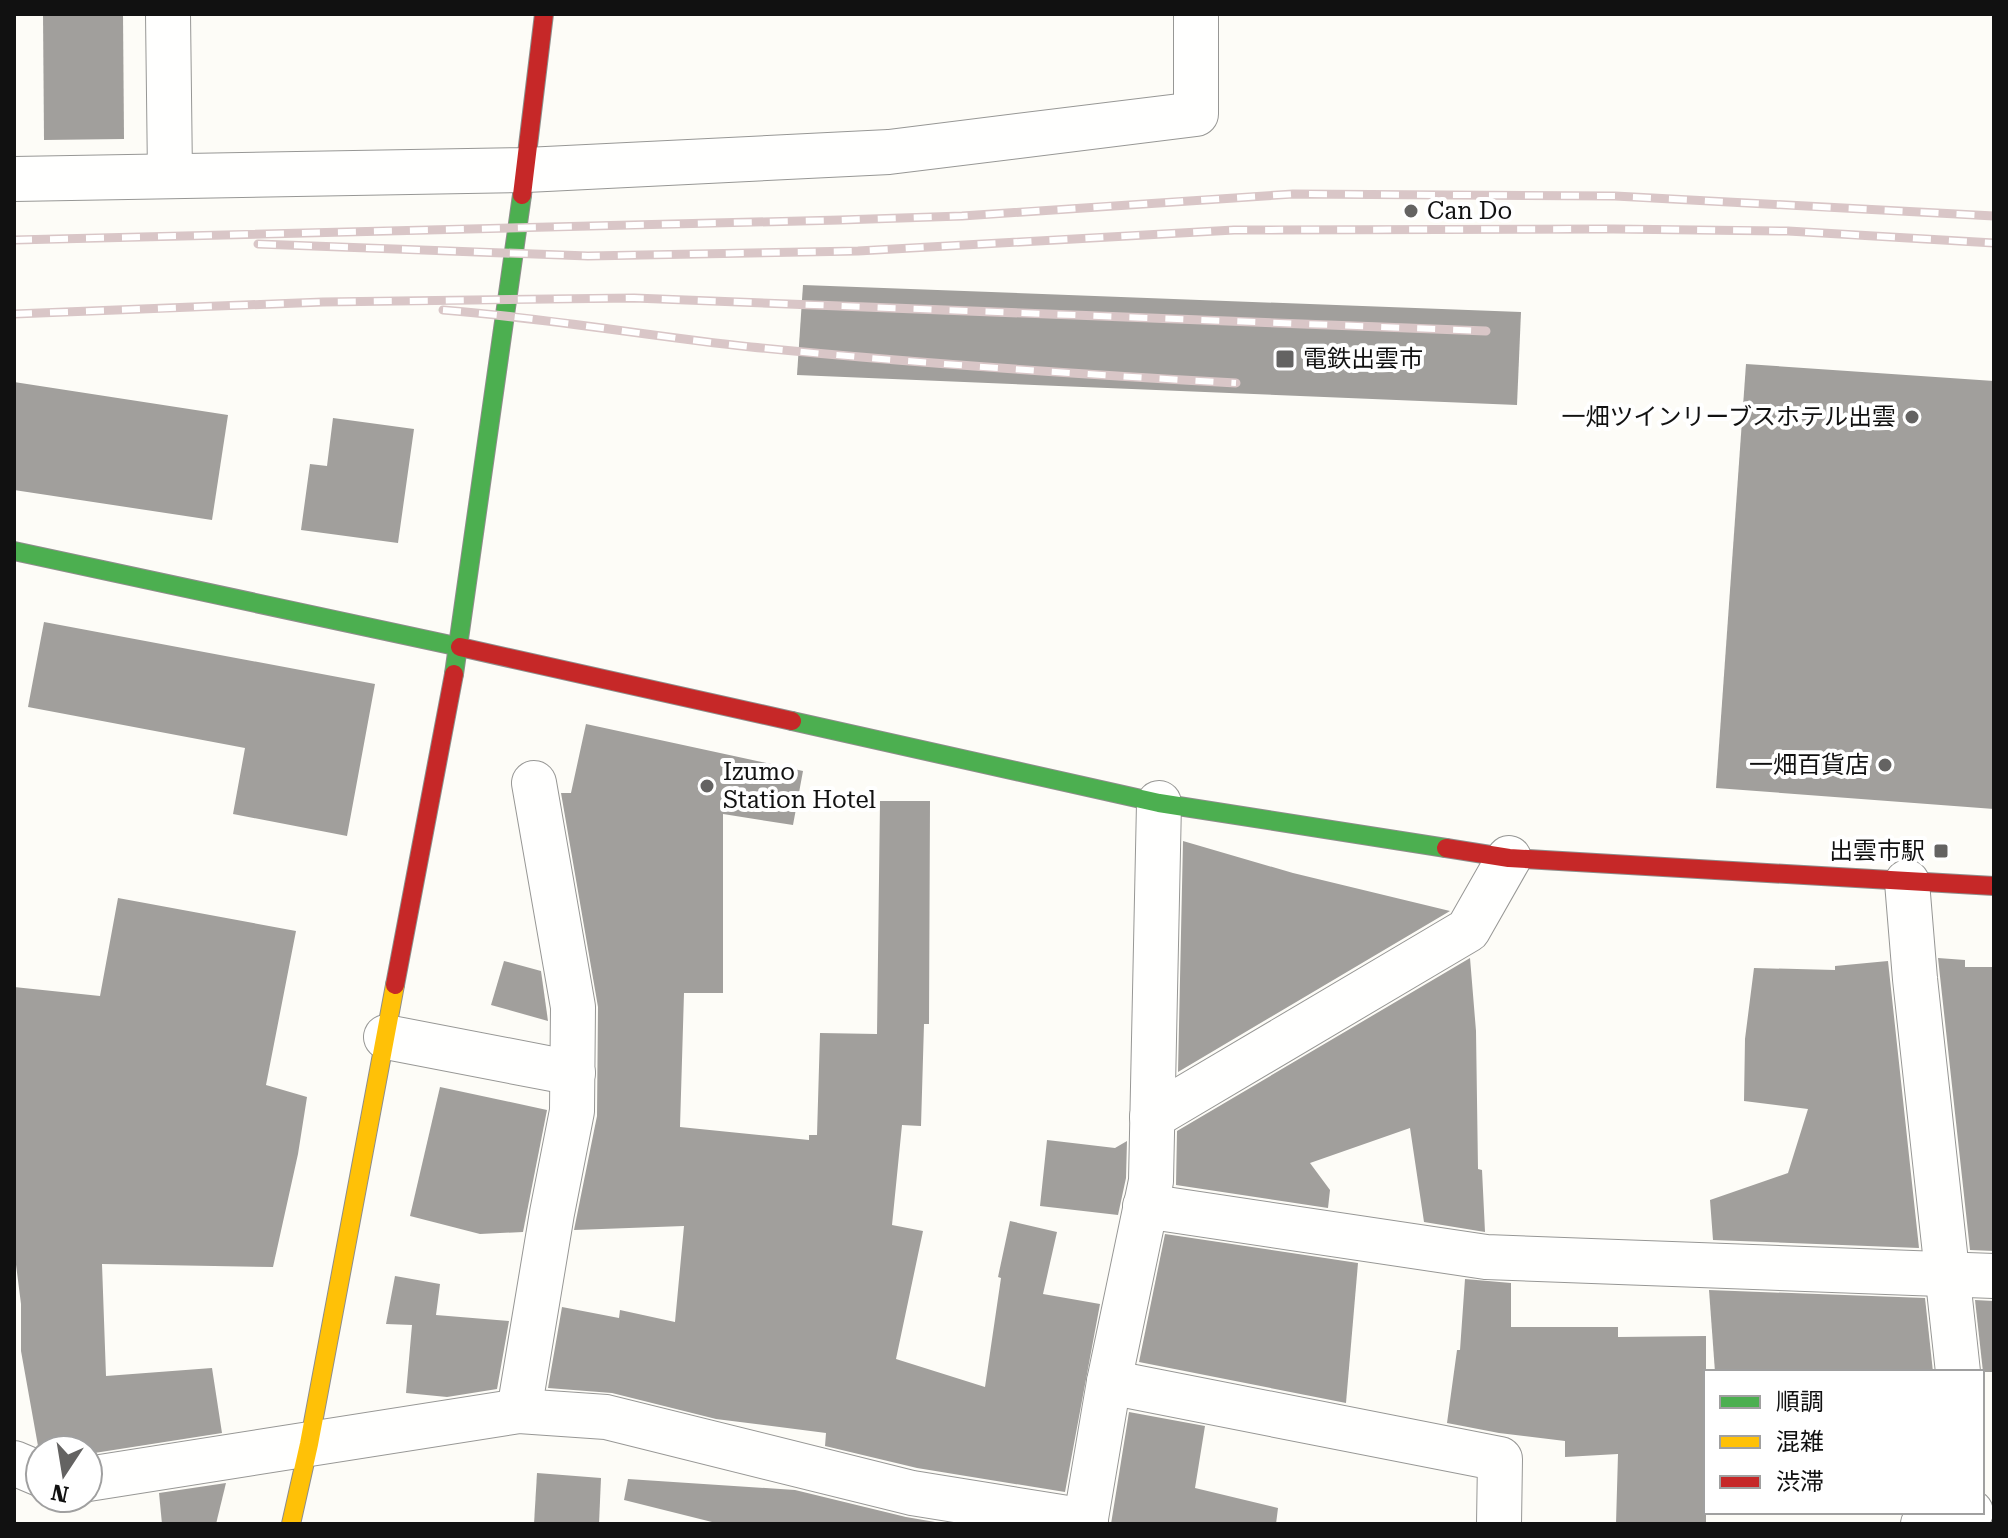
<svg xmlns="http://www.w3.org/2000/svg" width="2008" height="1538" viewBox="0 0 2008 1538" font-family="'Roboto Serif','Noto Sans JP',serif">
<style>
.building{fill:#a19f9c}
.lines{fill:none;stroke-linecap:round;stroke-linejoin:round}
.street-casing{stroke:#979795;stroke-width:46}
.fast-casing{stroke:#8e8d8b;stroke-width:20}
.slow-casing{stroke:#8e8d8b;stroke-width:20}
.jam-casing{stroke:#8e8d8b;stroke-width:20}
.street{stroke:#fffffe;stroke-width:44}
.fast{stroke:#4caf50;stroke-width:18}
.slow{stroke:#ffc107;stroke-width:18}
.jam{stroke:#c62828;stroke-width:18}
.rail-casing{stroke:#d9c6c7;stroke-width:9}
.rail{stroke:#fff;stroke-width:6;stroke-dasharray:18;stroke-linecap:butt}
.poi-dot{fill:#646362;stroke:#fff;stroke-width:3}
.labels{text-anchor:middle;stroke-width:8;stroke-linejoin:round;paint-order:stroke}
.poi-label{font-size:24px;fill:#111;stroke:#fff;text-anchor:start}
</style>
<rect width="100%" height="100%" fill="#fdfcf7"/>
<g class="building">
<path d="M43,14H123L124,139L44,140Z"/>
<path d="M803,285L1521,312L1517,405L797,375Z"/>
<path d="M1746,364L1994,381V809L1716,788Z"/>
<path d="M14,382L228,415L212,520L14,490Z"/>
<path d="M333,418L414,429L398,543L301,530L310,464L327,466Z"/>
<path d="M44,622L375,684L347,836L233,814L245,748L28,707Z"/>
<path d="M586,724L803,771L793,825L723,814V993H684L680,1127L809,1140V1135H817L820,1033L877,1034L880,801H930L929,1024H924L921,1126L902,1125L892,1225L923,1231L896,1359L985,1387L1001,1278L998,1277L1010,1221L1057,1232L1043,1294L1100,1304L1065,1492L917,1468L825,1446L826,1433L716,1419L612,1393L548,1388L562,1307L619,1318L620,1310L675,1322L684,1226L574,1230L597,1116L598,1007L561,793H571Z"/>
<path d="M1183,841L1293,873L1450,911L1178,1072Z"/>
<path d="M118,898L296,931L266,1085L307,1097L298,1154L273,1267L102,1264L106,1376L212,1368L222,1433L88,1454V1450H47L38,1446L21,1351V1304L14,1249V987L100,996Z"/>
<path d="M1470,958L1476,1031L1478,1169L1482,1170L1485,1232L1424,1222L1410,1128L1310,1163L1330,1190L1328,1208L1176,1185L1177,1131Z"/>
<path d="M1938,958L1965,960V967H1994V1251L1970,1250Z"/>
<path d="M504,961L541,971L548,1021L491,1005Z"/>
<path d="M1888,961L1919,1248L1713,1240L1710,1200L1788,1173L1808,1109L1744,1101L1745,1039L1754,968L1835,970V966Z"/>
<path d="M440,1087L547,1110L523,1232L480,1234L410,1216Z"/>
<path d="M1047,1140L1115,1148L1127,1141L1126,1178L1118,1215L1040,1206Z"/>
<path d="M1165,1234L1358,1263L1346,1403L1139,1362Z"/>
<path d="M395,1276L440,1284L436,1315L509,1321L497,1389L447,1397L406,1393L412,1325L386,1324Z"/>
<path d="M1465,1279L1511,1283V1327H1618V1337L1706,1336V1524H1616L1618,1454L1565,1457V1441L1499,1433L1447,1423L1457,1350H1460Z"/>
<path d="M1709,1290L1925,1298L1933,1372H1715Z"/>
<path d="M1975,1300L1994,1301V1372H1983Z"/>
<path d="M1129,1412L1205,1426L1195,1488L1278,1508L1276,1524H1111Z"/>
<path d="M537,1473L601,1478L599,1524H534Z"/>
<path d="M628,1479L795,1490L906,1517L947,1524H720L624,1500Z"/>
<path d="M226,1483L216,1524H162L159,1493Z"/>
</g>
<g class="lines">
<g class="street-casing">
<g id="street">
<path d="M168,14L170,176"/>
<path d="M14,179L526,170L889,152L1196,114V14"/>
<path d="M1907,882L1915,979L1958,1372"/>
<path d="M386,1037L573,1073"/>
<path d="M1152,1117L1468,930L1509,858"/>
<path d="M1145,1206L1486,1257L1994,1276"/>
<path d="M1109,1382L1500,1459L1499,1524"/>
<path d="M519,1411L552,1213L572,1111L573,1007L534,783"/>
<path d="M14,1463L40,1474"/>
<path d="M88,1479L519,1411L606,1417L912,1493L1086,1521"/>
<path d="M1085,1524L1109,1382L1151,1181L1159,803"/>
<path d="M1923,1524L1971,1512"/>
</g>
</g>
<g class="fast-casing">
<g id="fast">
<path d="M14,551L460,647"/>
<path d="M454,674L522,195"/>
<path d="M792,721L1159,803L1446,848"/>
</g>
</g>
<g class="slow-casing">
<path id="slow" d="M291,1524L309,1444L395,985"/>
</g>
<g class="jam-casing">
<g id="jam">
<path d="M522,195L544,14"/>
<path d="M460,647L792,721"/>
<path d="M1446,848L1509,858L1994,886"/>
<path d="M395,985L454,674"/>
</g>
</g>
<use href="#street" class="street"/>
<use href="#fast" class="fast"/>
<use href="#slow" class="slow"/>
<use href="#jam" class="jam"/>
<g class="rail-casing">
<g id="rail">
<path d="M14,240L840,220L962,216L1293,194L1615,196L1994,216"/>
<path d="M258,244L588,256L858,251L1234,230L1613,229L1788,231L1994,243"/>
<path d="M443,310C546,318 648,336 751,347C912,363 1074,374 1236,383"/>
<path d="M14,314L323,302L634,298L1486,331"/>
</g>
</g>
<use href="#rail" class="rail"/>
</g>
<g class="poi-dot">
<circle cx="1411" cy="211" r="8"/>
<rect x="1275" y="349" width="20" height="20" rx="4"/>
<circle cx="1912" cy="417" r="8"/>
<circle cx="1885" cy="765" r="8"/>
<circle cx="707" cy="786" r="8"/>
<rect x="1933" y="843" width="16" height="16" rx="4"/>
</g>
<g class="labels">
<g class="poi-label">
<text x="1427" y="219">Can Do</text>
<text x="1303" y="367">電鉄出雲市</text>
<text x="1896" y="425" text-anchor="end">一畑ツインリーブスホテル出雲</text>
<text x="1869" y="773" text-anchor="end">一畑百貨店</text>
<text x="723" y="780">Izumo<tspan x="723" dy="28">Station Hotel</tspan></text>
<text x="1925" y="859" text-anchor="end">出雲市駅</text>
</g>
</g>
<rect width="2008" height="1538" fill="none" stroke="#111111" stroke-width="32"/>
<rect x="1704" y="1370" width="280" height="144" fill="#ffffff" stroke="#a0a0a0" stroke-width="2"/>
<rect x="1720" y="1396" width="40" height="12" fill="#4caf50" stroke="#a0a0a0" stroke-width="2"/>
<text x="1776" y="1410" font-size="24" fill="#111111">順調</text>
<rect x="1720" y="1436" width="40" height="12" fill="#ffc107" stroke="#a0a0a0" stroke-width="2"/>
<text x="1776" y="1450" font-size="24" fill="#111111">混雑</text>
<rect x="1720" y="1476" width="40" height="12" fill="#c62828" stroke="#a0a0a0" stroke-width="2"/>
<text x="1776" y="1490" font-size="24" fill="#111111">渋滞</text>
<g transform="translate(64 1474) rotate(192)"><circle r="38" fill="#ffffff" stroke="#a0a0a0" stroke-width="2"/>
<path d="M0-6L14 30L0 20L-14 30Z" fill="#646362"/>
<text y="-12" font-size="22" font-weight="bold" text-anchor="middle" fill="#111111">N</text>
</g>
</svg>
